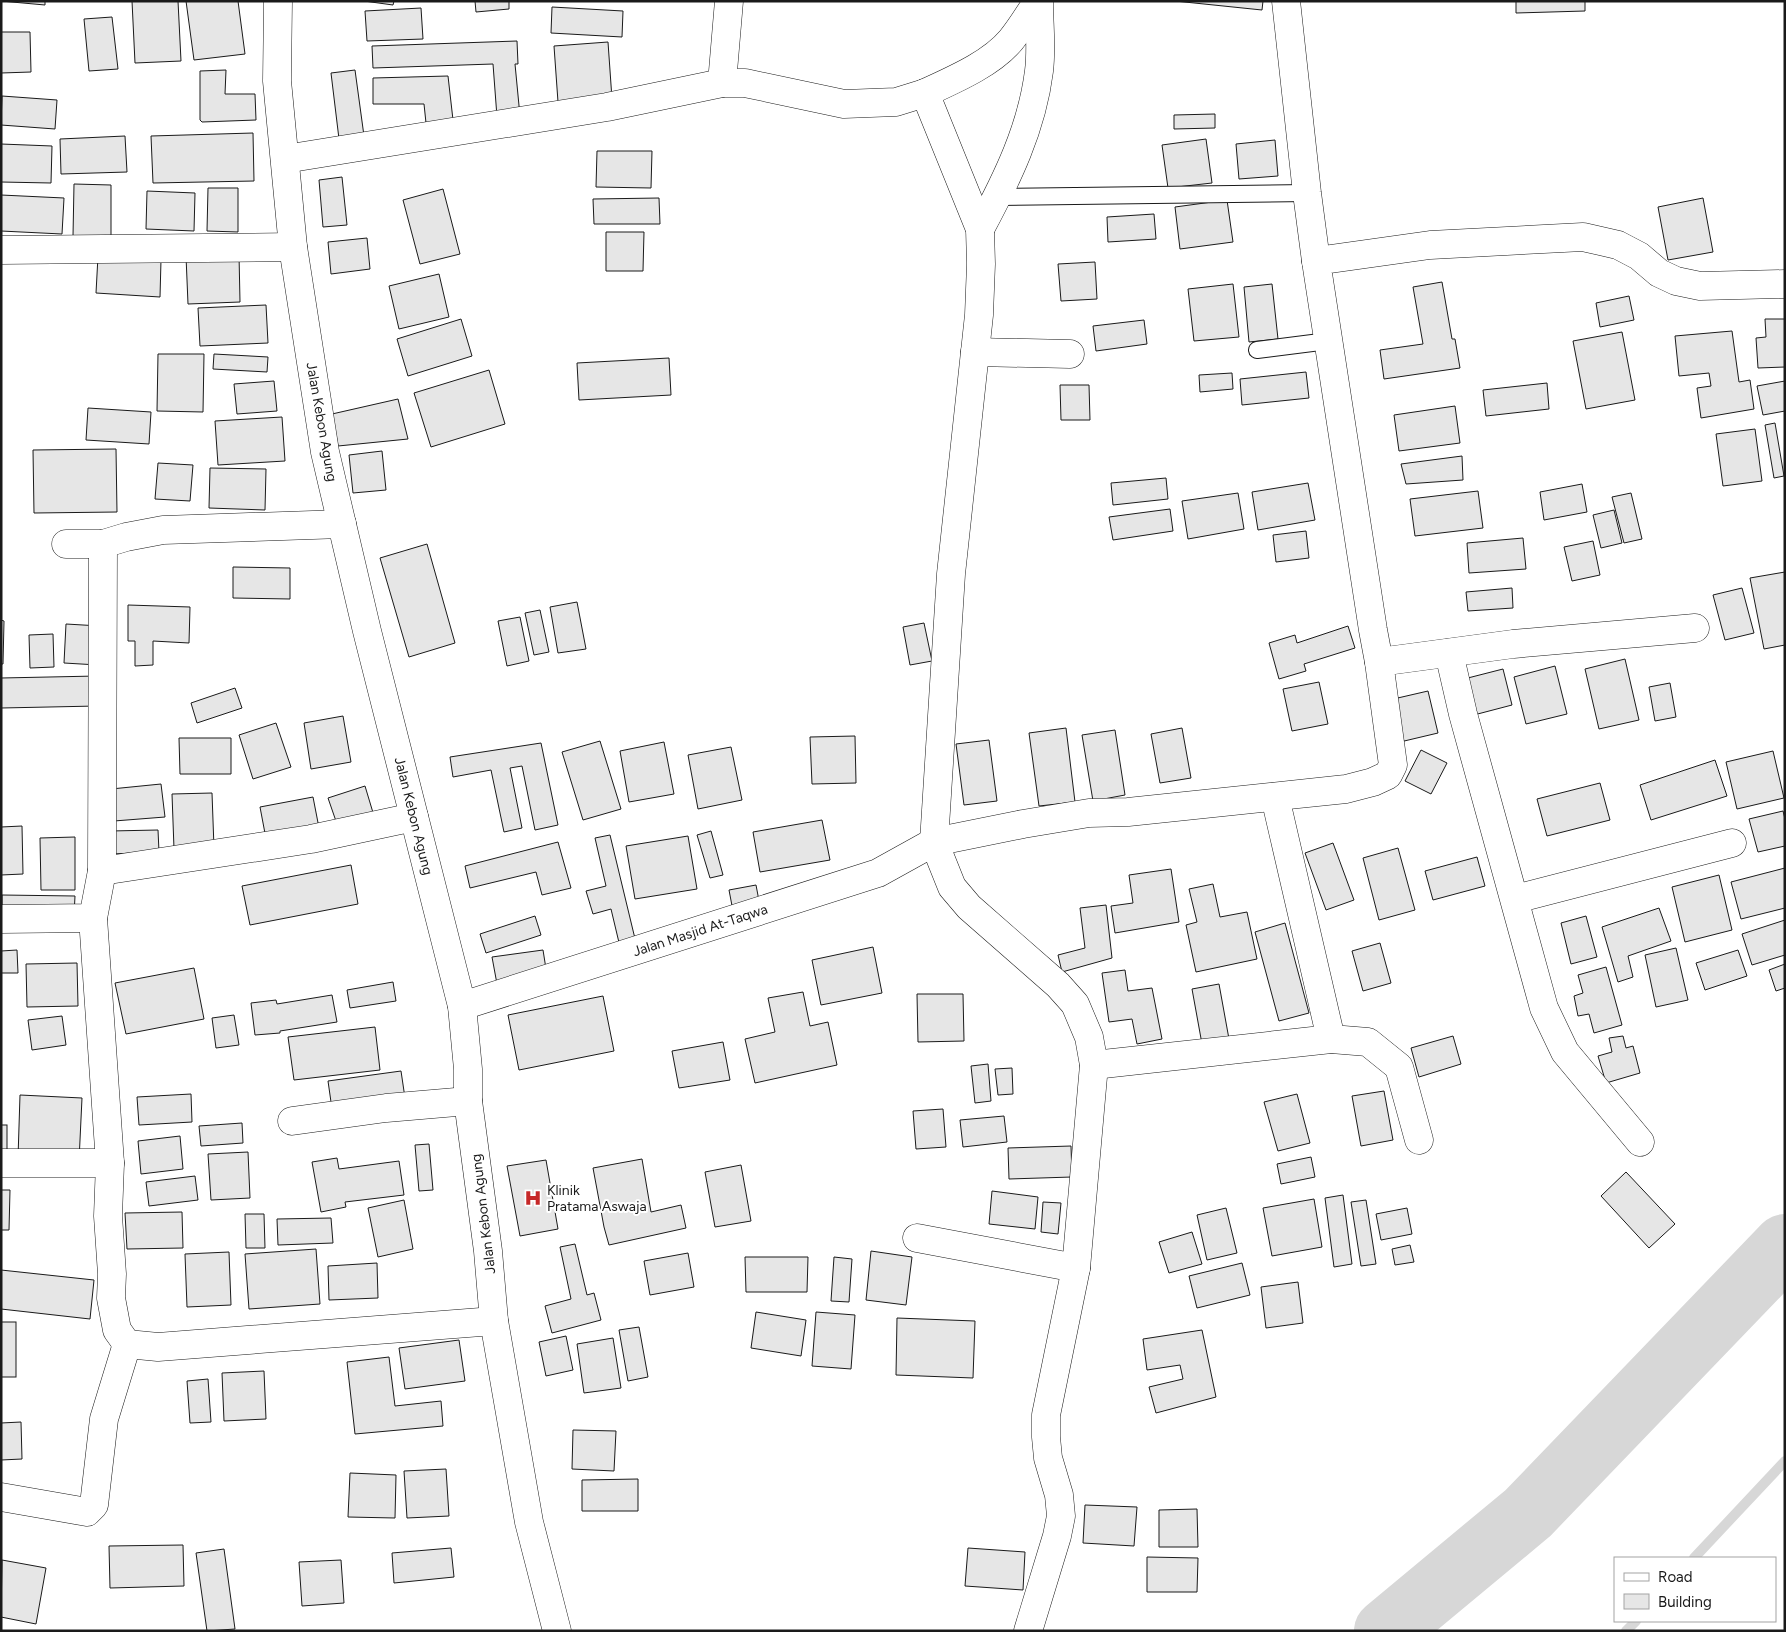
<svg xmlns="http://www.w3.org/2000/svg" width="1786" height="1632" viewBox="0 0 1786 1632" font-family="Figtree,sans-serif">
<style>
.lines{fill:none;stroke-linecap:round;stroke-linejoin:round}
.stream{stroke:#d7d7d7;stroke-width:10}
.river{stroke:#d7d7d7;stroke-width:64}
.building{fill:#e6e6e6;stroke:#1a1a1a}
.service-casing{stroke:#1a1a1a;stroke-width:18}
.minor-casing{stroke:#1a1a1a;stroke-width:29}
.primary-casing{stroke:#1a1a1a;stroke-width:29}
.service{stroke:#fff;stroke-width:16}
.minor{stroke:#fff;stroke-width:28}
.primary{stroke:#fff;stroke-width:28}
.labels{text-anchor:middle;stroke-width:4;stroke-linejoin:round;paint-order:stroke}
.street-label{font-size:14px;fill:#1a1a1a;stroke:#fff}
.poi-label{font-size:14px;fill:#1a1a1a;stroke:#fff;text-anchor:start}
</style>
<rect width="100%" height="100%" fill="#fff"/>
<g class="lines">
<g class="stream">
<path d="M1694,1558L1785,1461"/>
<path d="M1626,1631L1636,1621"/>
</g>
<path class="river" d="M1386,1631L1528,1513L1785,1246"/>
</g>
<g class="building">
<path d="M1,1H45V5Z"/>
<path d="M132,1H178L181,61L135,63Z"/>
<path d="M186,1H238L245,54L194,60Z"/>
<path d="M364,1H394L393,5Z"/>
<path d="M475,1H509V9L476,12Z"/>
<path d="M1175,1H1263L1262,10Z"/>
<path d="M1516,1H1585V11L1516,13Z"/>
<path d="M552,7L623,11L622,37L551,33Z"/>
<path d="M421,8L423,39L367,41L365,11Z"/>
<path d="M112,17L118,69L89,71L84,19Z"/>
<path d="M1,32H30L31,72L1,73Z"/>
<path d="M517,41L518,64H515L520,116L497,117L493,64L373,68L372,46Z"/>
<path d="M608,42L612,99L558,102L554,46Z"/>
<path d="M226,70L225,94H255L256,120L202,122L200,120V71Z"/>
<path d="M355,70L364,136L339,139L331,73Z"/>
<path d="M448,76L453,120L426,123L424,104H373V78Z"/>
<path d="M2,96L57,100L55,129L1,125Z"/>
<path d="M1215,114V128L1174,129V115Z"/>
<path d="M253,133L254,181L153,183L151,136Z"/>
<path d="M125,136L127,172L61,174L60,139Z"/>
<path d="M1206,139L1212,183L1168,188L1162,145Z"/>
<path d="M1275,140L1278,176L1239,179L1236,144Z"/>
<path d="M1,144L52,146L51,183L1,182Z"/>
<path d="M597,151H652L651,188L596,187Z"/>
<path d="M342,177L347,225L323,227L319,180Z"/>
<path d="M74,184L111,185V236H73Z"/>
<path d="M208,188H238V232L207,231Z"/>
<path d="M443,189L460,254L420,264L403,200Z"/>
<path d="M147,191L195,193L194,231L146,229Z"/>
<path d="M1,195L64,198L62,234L1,231Z"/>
<path d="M659,198L660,224H594L593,199Z"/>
<path d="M1703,198L1713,252L1668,260L1658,207Z"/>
<path d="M1227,200L1233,242L1180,249L1175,207Z"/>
<path d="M1154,214L1156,239L1108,242L1107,217Z"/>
<path d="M606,232H644L643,271H606Z"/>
<path d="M367,238L370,269L331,274L328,242Z"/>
<path d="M239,254L240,302L188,304L186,256Z"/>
<path d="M98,256L161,260L160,297L96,293Z"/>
<path d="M1095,262L1097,299L1061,301L1058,264Z"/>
<path d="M439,274L449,317L399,329L389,286Z"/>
<path d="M1442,282L1452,339H1455L1460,368L1384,379L1380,350L1423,344L1413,287Z"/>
<path d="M1233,284L1239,337L1194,341L1188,289Z"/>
<path d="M1272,284L1278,339L1249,342L1244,287Z"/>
<path d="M1629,296L1634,320L1600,327L1596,303Z"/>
<path d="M266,305L268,343L200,346L198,308Z"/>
<path d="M461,319L472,356L408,376L397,339Z"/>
<path d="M1765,319H1785V367L1758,368L1756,338L1766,337Z"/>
<path d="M1144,320L1147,344L1096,351L1093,326Z"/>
<path d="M1732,331L1739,382L1750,380L1754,409L1701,418L1697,388L1711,386L1709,373L1679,376L1675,336Z"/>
<path d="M1622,332L1635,400L1586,409L1573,341Z"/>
<path d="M158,354H204L203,412L157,411Z"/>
<path d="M214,354L268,357L267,372L213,369Z"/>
<path d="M669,358L671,395L579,400L577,363Z"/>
<path d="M489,370L505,424L431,447L414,393Z"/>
<path d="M1306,372L1309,398L1242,405L1240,379Z"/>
<path d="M1232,373L1233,389L1200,392L1199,375Z"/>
<path d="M274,381L277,411L237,414L234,384Z"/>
<path d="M1785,381V411L1763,415L1757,386Z"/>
<path d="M1547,383L1549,409L1486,416L1483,390Z"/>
<path d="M1060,385H1089L1090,420H1061Z"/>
<path d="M398,399L408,439L338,446L332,414Z"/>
<path d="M1455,406L1460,443L1399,451L1394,415Z"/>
<path d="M88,408L151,412L149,444L86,440Z"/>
<path d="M282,417L285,461L218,465L215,421Z"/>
<path d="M1775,423L1784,476L1774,478L1765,425Z"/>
<path d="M1755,429L1762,481L1723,486L1716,434Z"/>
<path d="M116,449L117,512L34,513L33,450Z"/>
<path d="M382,451L386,490L353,493L349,455Z"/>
<path d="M1462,456L1463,480L1406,484L1401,464Z"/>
<path d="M158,463L193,465L190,501L155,499Z"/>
<path d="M210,468L266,469L265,510L209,508Z"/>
<path d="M1166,478L1168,499L1113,505L1111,483Z"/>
<path d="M1308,483L1315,520L1258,530L1252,492Z"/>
<path d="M1582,484L1587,512L1544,520L1540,492Z"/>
<path d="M1478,491L1483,528L1415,536L1410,499Z"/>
<path d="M1238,493L1244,529L1188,539L1182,501Z"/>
<path d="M1631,493L1642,539L1624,543L1612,497Z"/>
<path d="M1170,509L1173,531L1113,540L1109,517Z"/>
<path d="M1614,510L1622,543L1601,548L1593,515Z"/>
<path d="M1306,531L1309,558L1276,562L1273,535Z"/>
<path d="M1523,538L1526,569L1469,573L1467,543Z"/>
<path d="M1593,541L1600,575L1572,581L1564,547Z"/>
<path d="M427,544L455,643L409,657L380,558Z"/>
<path d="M233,567L290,568V599L233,598Z"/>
<path d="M1785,572V645L1764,649L1750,578Z"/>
<path d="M1512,588L1513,608L1468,611L1466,592Z"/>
<path d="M1742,588L1754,633L1725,640L1713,595Z"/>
<path d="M577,602L586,649L558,653L550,607Z"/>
<path d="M128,605L190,607L189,643L153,641V665L135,666V641H128Z"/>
<path d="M540,610L549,652L534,655L525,613Z"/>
<path d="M520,617L529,661L507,666L498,621Z"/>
<path d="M1,620L4,621L3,664H1Z"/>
<path d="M924,623L932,661L910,665L903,627Z"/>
<path d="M66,624L100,626L98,665L64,663Z"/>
<path d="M1348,626L1355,648L1304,664L1306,671L1279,679L1269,643L1295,635L1297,643Z"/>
<path d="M53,634L54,667L30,668L29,635Z"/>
<path d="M1625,659L1639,720L1599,729L1585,669Z"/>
<path d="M1555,666L1567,714L1526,724L1514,677Z"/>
<path d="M1503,669L1512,705L1470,716L1460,680Z"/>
<path d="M97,676V706L1,708V678Z"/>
<path d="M1319,682L1328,724L1292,731L1283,689Z"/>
<path d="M1670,683L1676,717L1655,721L1649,687Z"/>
<path d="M235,688L242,708L197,723L191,703Z"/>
<path d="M1428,691L1438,733L1400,742L1389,700Z"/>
<path d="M343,716L351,762L311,769L304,723Z"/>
<path d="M276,723L291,767L253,779L239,735Z"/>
<path d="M1066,728L1075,802L1039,806L1029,733Z"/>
<path d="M1182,728L1191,778L1160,783L1151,734Z"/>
<path d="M1115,730L1125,795L1093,801L1082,735Z"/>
<path d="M855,736L856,783L812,784L810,737Z"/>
<path d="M179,738H231V774H180Z"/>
<path d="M989,740L997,801L964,805L956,744Z"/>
<path d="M600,741L621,809L583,820L562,752Z"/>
<path d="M664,742L674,794L629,802L620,751Z"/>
<path d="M541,743L558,825L535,830L522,766L510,768L522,828L504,832L491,770L453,777L450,757Z"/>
<path d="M731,747L742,800L698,809L688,755Z"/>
<path d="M1421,750L1447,763L1431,794L1405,781Z"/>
<path d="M1773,751L1784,798L1737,809L1726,762Z"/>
<path d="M1715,760L1727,796L1651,820L1640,785Z"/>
<path d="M1600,783L1610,820L1547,836L1537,799Z"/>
<path d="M161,784L165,817L114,821L111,789Z"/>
<path d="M365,786L374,816L338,827L328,798Z"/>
<path d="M212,793L214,848L174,849L172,794Z"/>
<path d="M313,797L320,833L267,844L260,807Z"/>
<path d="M1783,811L1785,819V846L1758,852L1749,819Z"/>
<path d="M822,820L830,860L760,872L753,832Z"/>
<path d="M22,826L23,874L1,875V827Z"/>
<path d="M158,830L159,852L111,854L110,831Z"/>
<path d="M711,831L723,875L710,878L697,835Z"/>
<path d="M610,835L637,947L621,951L611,909L593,914L586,891L606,886L595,838Z"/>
<path d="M688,836L697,889L635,899L626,846Z"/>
<path d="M75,837V890H41L40,838Z"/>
<path d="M558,842L571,888L542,895L536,872L470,888L465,866Z"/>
<path d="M1333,843L1354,900L1326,910L1305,853Z"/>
<path d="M1398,848L1415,910L1379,920L1363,858Z"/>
<path d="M1477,857L1485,886L1433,900L1425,871Z"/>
<path d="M351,865L358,904L250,925L242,886Z"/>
<path d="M1785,868V908L1741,919L1731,882Z"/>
<path d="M1171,869L1179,922L1115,933L1111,906L1133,903L1129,875Z"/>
<path d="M1719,875L1732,930L1685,942L1672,887Z"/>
<path d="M1213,884L1220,917L1247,912L1257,959L1196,972L1186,925L1197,922L1189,889Z"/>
<path d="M756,885L760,906L733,911L729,890Z"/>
<path d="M2,895L75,896L74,916L2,914Z"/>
<path d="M1106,905L1112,958L1062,972L1058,955L1085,948L1080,908Z"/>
<path d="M1659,908L1671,941L1628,956L1633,977L1618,982L1602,927Z"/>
<path d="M535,916L541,935L486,953L480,934Z"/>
<path d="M1586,916L1597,957L1571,964L1561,923Z"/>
<path d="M1785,920V955L1752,965L1742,934Z"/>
<path d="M1285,923L1309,1013L1279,1021L1255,932Z"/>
<path d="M1380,943L1391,983L1363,991L1352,951Z"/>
<path d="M873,947L882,993L821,1005L812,960Z"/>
<path d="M1676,948L1688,1000L1656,1007L1645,955Z"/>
<path d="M17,950L18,973H1V951Z"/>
<path d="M543,950L547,975L497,984L492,957Z"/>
<path d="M1738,950L1747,976L1705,990L1696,963Z"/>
<path d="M77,963L78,1006L27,1007L26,964Z"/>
<path d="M1785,964V988L1776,991L1769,970Z"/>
<path d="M1606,967L1622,1025L1594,1033L1589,1014L1578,1016L1574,996L1583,993L1578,975Z"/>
<path d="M194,968L204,1019L126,1034L115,983Z"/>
<path d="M1125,970L1128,991L1152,988L1162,1039L1137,1044L1132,1019L1109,1022L1102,973Z"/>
<path d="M393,982L396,1001L350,1008L347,990Z"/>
<path d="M1219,984L1229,1039L1202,1044L1192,989Z"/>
<path d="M803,992L810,1026L828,1022L837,1065L755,1083L745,1039L775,1032L768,998Z"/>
<path d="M917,994H963L964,1041L918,1042Z"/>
<path d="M332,995L337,1022L280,1031V1033L255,1035L251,1003L276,1000L277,1004Z"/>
<path d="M603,996L614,1051L519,1070L508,1015Z"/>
<path d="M234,1015L239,1045L216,1048L212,1018Z"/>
<path d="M62,1016L66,1045L32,1050L28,1020Z"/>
<path d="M375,1027L380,1070L294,1080L288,1037Z"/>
<path d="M1453,1036L1461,1064L1419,1077L1411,1048Z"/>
<path d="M1623,1036L1626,1048L1633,1046L1640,1073L1606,1083L1598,1056L1612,1052L1609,1038Z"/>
<path d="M723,1042L730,1080L679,1088L672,1051Z"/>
<path d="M988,1064L991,1101L975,1103L971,1066Z"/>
<path d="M1012,1068L1013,1094L998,1095L995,1069Z"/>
<path d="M401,1071L405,1098L332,1109L328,1081Z"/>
<path d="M1384,1091L1393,1140L1361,1146L1352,1096Z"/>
<path d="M191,1094L192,1122L139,1125L137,1097Z"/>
<path d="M1297,1094L1310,1143L1278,1151L1264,1102Z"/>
<path d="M20,1095L82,1098L79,1161L18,1158Z"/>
<path d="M943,1109L946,1147L916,1149L913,1111Z"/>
<path d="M1004,1116L1007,1142L963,1147L960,1120Z"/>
<path d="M242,1123L243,1143L201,1146L199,1126Z"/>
<rect x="1" y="1125" width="6" height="29"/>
<path d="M180,1136L183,1169L141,1174L138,1141Z"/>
<path d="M429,1144L433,1190L419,1191L415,1145Z"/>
<path d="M1071,1146L1072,1177L1009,1179L1008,1148Z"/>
<path d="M248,1152L250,1198L211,1200L208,1154Z"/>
<path d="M1311,1157L1315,1177L1281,1184L1277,1164Z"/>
<path d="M337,1158L339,1169L399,1161L404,1195L345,1202L346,1207L321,1212L312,1162Z"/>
<path d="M642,1159L651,1212L681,1205L686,1228L609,1245L604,1227L593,1168Z"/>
<path d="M546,1160L558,1229L520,1236L507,1166Z"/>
<path d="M741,1165L751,1221L715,1227L705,1172Z"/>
<path d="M1626,1172L1675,1224L1649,1248L1601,1196Z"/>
<path d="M195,1176L198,1200L149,1206L146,1182Z"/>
<path d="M1,1190H10L9,1230H1Z"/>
<path d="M992,1191L1038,1197L1035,1229L989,1224Z"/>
<path d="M1343,1195L1352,1264L1334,1267L1325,1198Z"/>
<path d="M1314,1199L1322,1247L1272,1256L1263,1208Z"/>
<path d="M404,1200L413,1249L378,1257L368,1208Z"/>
<path d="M1366,1200L1376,1264L1361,1266L1351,1202Z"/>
<path d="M1043,1202L1061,1203L1058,1234L1041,1232Z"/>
<path d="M1226,1208L1237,1253L1207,1260L1197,1215Z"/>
<path d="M1407,1208L1412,1234L1381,1240L1376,1214Z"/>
<path d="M182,1212L183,1248L127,1249L125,1213Z"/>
<path d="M245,1214H264L265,1248H246Z"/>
<path d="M331,1218L333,1243L278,1245L277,1219Z"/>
<path d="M1192,1232L1202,1264L1169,1273L1159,1242Z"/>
<path d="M575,1244L587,1295L594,1293L601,1320L552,1333L545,1306L571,1299L560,1247Z"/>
<path d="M1410,1245L1414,1262L1395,1265L1392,1249Z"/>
<path d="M316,1249L320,1304L249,1309L245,1254Z"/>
<path d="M871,1251L912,1257L906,1305L866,1300Z"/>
<path d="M229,1252L231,1305L187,1307L185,1254Z"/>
<path d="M688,1253L694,1287L650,1295L644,1261Z"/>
<path d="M745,1257H808L807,1292H746Z"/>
<path d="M834,1257L852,1259L849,1302L831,1301Z"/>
<path d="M377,1263L378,1298L329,1300L328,1266Z"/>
<path d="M1242,1263L1250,1295L1197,1308L1189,1276Z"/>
<path d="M1,1270L94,1280L90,1319L1,1309Z"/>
<path d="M1298,1282L1303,1323L1266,1328L1261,1287Z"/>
<path d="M756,1312L806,1320L801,1356L751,1348Z"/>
<path d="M816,1312L855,1315L851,1369L812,1366Z"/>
<path d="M897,1318L975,1321L973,1378L896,1375Z"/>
<rect x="1" y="1322" width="15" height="55"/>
<path d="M639,1327L648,1377L628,1381L619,1330Z"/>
<path d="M1202,1330L1216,1397L1156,1413L1149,1387L1183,1379L1180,1365L1147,1370L1143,1339Z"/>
<path d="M566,1336L573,1370L546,1376L539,1342Z"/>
<path d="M613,1338L621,1388L584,1393L577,1344Z"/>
<path d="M459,1340L465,1381L405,1389L399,1348Z"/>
<path d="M389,1357L395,1406L441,1401L443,1426L355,1434L347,1362Z"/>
<path d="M264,1371L266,1419L224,1421L222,1373Z"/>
<path d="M208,1379L211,1422L190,1423L187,1381Z"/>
<path d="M21,1422L22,1459L1,1460V1423Z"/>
<path d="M573,1430L616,1431L614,1471L572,1469Z"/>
<path d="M446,1469L449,1516L407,1518L404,1471Z"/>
<path d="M350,1473L396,1475L395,1518L348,1517Z"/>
<path d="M638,1479V1511H582V1480Z"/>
<path d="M1085,1505L1137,1507L1134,1546L1083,1543Z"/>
<path d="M1197,1509L1198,1547H1159V1510Z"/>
<path d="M183,1545L184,1586L110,1588L109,1546Z"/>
<path d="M451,1548L454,1577L394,1583L392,1553Z"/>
<path d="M968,1548L1025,1552L1023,1590L965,1586Z"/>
<path d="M224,1549L235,1629L207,1631L196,1553Z"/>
<path d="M1147,1557L1198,1558L1197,1592H1147Z"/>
<path d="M2,1560L46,1568L36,1624L1,1617Z"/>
<path d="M341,1560L344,1603L302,1606L299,1562Z"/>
</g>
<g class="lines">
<g class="service-casing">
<g id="service">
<path d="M997,197L1307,193"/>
<path d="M1257,350L1328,341"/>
</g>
</g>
<g class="minor-casing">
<g id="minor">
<path d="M1286,1L1307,193L1316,261"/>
<path d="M722,83L729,1"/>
<path d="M285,159L607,107L722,83H745L844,104L896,102L925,93"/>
<path d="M980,229C1007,179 1032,128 1039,71C1042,48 1039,24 1039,1"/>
<path d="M1,250L293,247"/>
<path d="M975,352L1070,354"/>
<path d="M66,544H103L126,537L163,530L342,524"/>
<path d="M1449,653L1463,714L1544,1008L1565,1052L1640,1142"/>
<path d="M1379,662L1513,644L1695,628"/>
<path d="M1275,797L1331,1039"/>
<path d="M102,871L103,544"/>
<path d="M1515,899L1732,843"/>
<path d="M93,918L110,1163L108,1216L112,1274L111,1298L117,1330L127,1344L158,1347L494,1321"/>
<path d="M1,919L93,918L102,871L311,839L414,817"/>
<path d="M462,1006L878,873L934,842L1023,824L1089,813L1128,812L1346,789L1373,782L1388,775L1393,765L1379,662L1373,630L1316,261L1430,245L1583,237L1618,245L1639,256L1659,273L1676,281L1700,286L1785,284"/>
<path d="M1094,1065L1331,1039L1368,1042L1399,1067L1419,1140"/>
<path d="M292,1121L386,1108L468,1101"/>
<path d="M1,1163H110"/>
<path d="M917,1238L1076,1268"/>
<path d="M1,1497L87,1512L94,1505L104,1419L127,1344"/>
<path d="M1028,1631L1057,1536L1061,1516L1059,1495L1048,1458L1046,1437V1415L1076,1268L1094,1065L1089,1037L1075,1004L1058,985L969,907L952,887L934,842L951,574L979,315L981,264L980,229L925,93C953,80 991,64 1011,40C1021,28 1029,14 1038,1"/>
</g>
</g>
<g class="primary-casing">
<path id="primary" d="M278,1L277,81L293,247L325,452L367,631L462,1006L468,1069V1101L488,1251L494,1321L529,1522L557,1631"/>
</g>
<use href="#service" class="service"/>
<use href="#minor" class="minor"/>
<use href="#primary" class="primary"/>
</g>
<defs>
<g id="hospital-bare" transform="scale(1.35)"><path d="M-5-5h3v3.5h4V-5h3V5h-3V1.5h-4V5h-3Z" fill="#c62828" stroke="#fff" stroke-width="2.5" paint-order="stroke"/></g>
</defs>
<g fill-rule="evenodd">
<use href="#hospital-bare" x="533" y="1198"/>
</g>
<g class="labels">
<g class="street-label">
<text transform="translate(322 422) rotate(80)" y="5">Jalan Kebon Agung</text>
<text transform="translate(414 816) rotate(76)" y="5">Jalan Kebon Agung</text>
<text transform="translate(700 930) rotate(-18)" y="5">Jalan Masjid At-Taqwa</text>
<text transform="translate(483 1214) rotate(-97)" y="5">Jalan Kebon Agung</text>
</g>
<g class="poi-label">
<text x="547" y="1195">Klinik<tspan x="547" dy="16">Pratama Aswaja</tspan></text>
</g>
</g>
<rect width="1786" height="1632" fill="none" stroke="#1a1a1a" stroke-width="5"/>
<rect x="1614" y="1557" width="162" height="65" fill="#ffffff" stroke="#a3a3a3"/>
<rect x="1624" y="1573" width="25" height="8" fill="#ffffff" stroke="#a3a3a3"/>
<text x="1658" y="1582" font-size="15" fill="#1a1a1a">Road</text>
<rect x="1624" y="1594" width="25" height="15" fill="#e6e6e6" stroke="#a3a3a3"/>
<text x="1658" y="1607" font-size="15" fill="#1a1a1a">Building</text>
</svg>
